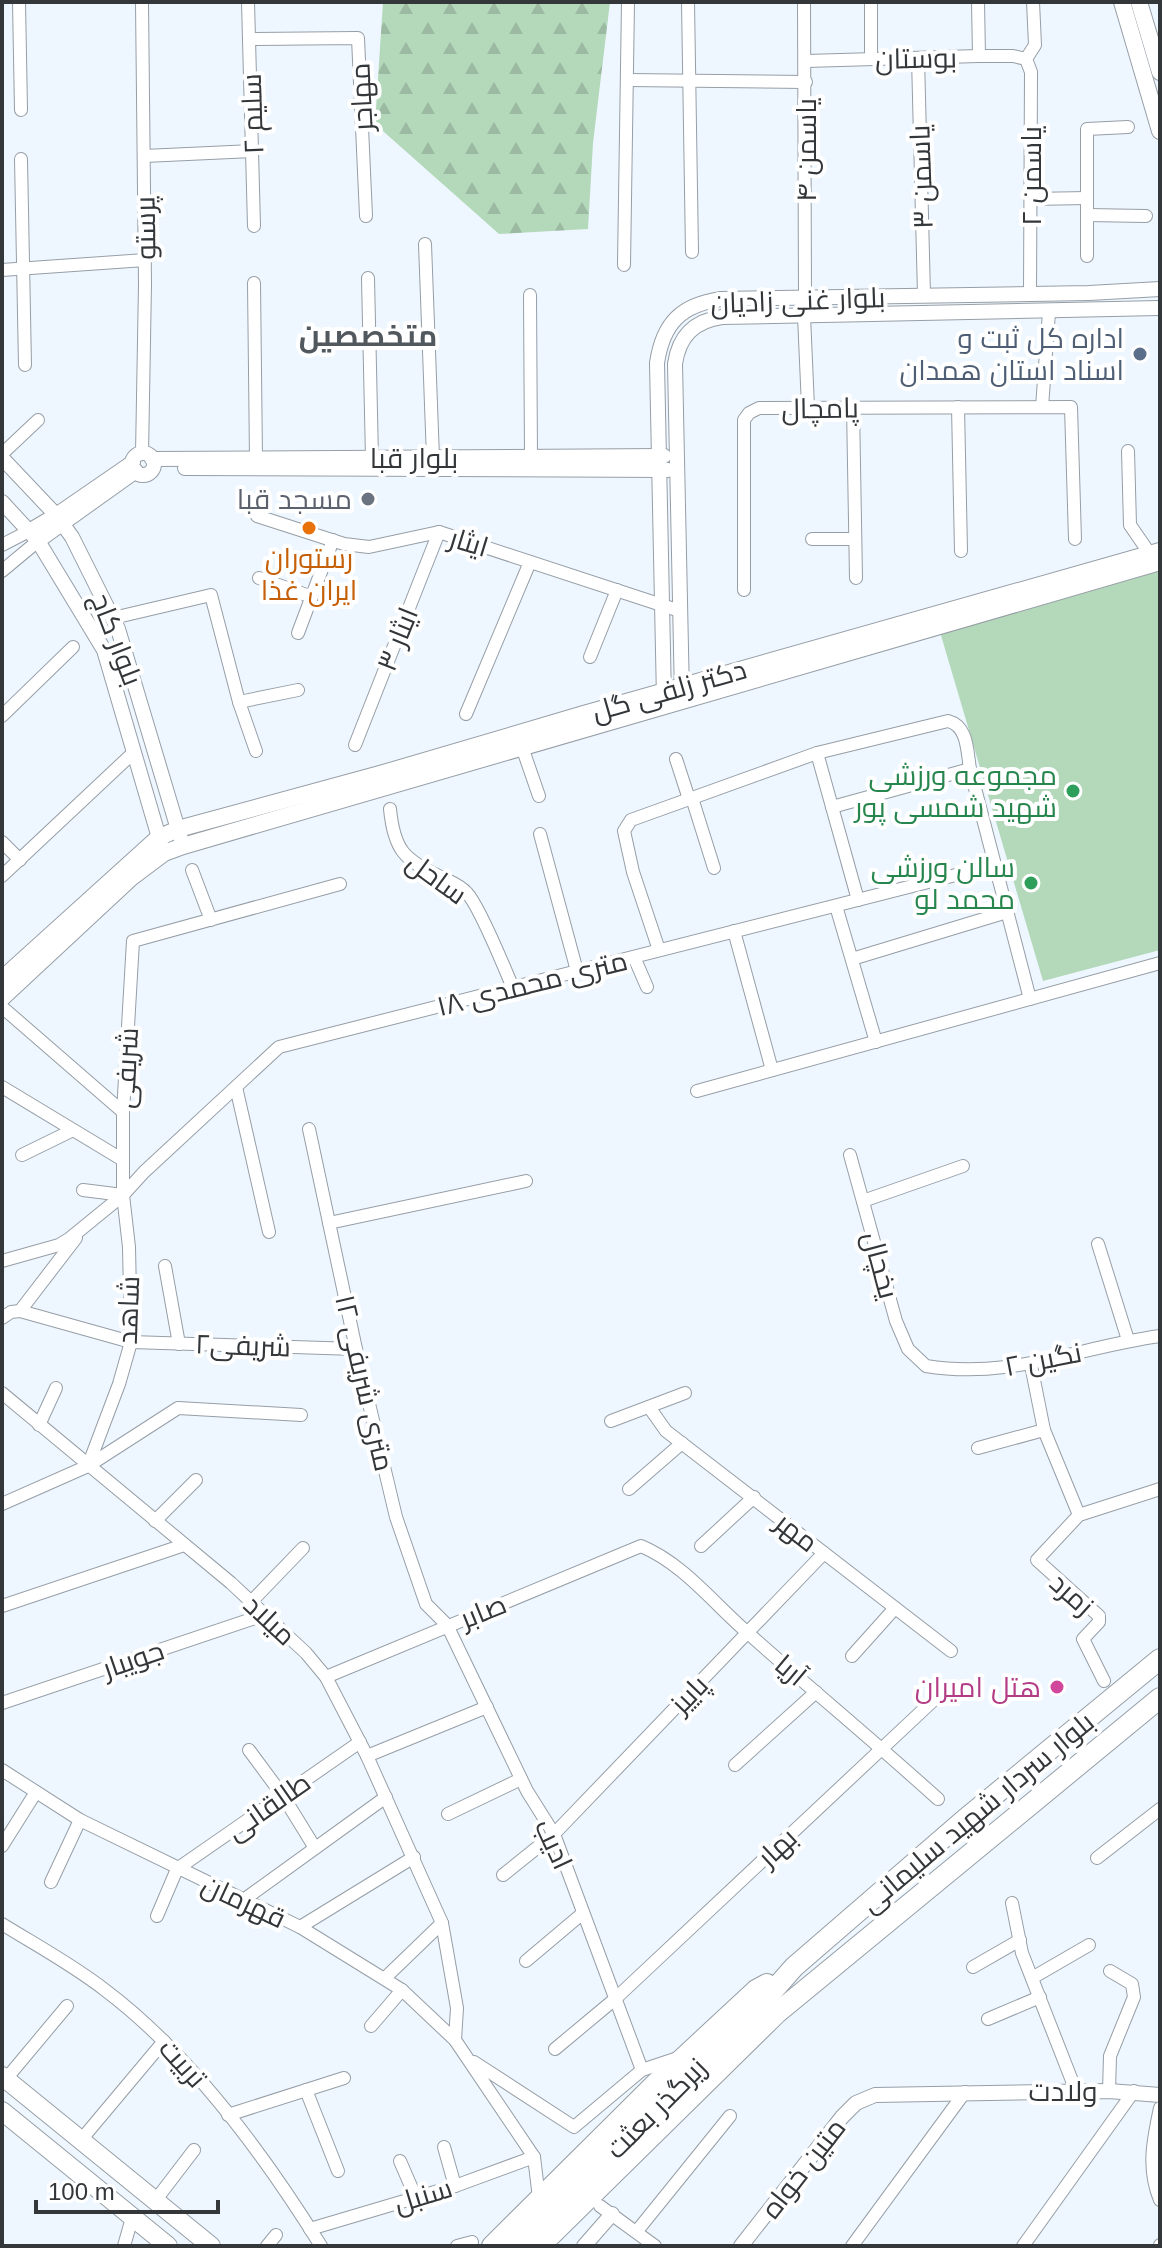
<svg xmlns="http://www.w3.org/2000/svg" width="1162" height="2248" viewBox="0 0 1162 2248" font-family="Helvetica,Cairo,sans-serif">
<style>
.forest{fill:url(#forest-firs)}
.park{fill:#b4d8ba}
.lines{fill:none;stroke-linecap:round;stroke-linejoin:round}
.minor-casing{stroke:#969ea6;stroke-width:14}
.tertiary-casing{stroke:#969ea6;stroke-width:16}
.secondary-casing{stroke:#969ea6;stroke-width:18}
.primary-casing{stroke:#969ea6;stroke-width:20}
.trunk-casing{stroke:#969ea6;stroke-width:22}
.minor{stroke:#fff;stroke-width:12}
.tertiary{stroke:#fff;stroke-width:14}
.secondary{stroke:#fff;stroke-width:16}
.primary{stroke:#fff;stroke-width:18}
.trunk{stroke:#fff;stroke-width:20}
.service-dot{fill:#5c6f8a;stroke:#fff;stroke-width:3}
.worship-dot{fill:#6b7280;stroke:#fff;stroke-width:3}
.food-dot{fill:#e8710a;stroke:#fff;stroke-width:3}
.leisure-dot{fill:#2e9e5b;stroke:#fff;stroke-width:3}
.hotel-dot{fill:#d1479c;stroke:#fff;stroke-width:3}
.labels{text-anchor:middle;stroke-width:8;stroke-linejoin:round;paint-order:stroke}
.street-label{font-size:28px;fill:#34373a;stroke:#fff}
.service-label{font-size:28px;fill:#4e5e75;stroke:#fff;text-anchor:end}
.worship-label{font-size:28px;fill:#5b616d;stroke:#fff;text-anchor:end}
.food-label{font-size:28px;fill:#c56008;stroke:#fff}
.leisure-label{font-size:28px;fill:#27864d;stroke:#fff;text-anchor:end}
.hotel-label{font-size:28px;fill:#b23c85;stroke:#fff;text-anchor:end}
.neighbourhood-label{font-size:30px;font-weight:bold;fill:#51585e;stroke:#fff}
</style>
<defs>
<pattern id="forest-firs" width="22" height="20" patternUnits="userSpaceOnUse" patternTransform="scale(2)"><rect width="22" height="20" fill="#b4d8ba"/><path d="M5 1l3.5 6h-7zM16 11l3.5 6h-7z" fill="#9bbaa1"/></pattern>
</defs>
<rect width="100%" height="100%" fill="#eef7ff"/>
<path class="forest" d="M383,2H610L593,143L588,229L499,234L375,124Z"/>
<path class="park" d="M1160,570V950L1043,981L940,632Z"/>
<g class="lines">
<g class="minor-casing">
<g id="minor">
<path d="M19,2L21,110"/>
<path d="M142,2L145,284L142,454"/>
<path d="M248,2L254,226"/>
<path d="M688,2L692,252"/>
<path d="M804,2L805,297"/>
<path d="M871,2V59"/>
<path d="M978,2L979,56"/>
<path d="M249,39L358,38L366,216"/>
<path d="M918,58L924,295"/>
<path d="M1026,59L1031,72L1030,294"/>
<path d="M1026,59L1035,45L1033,2"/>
<path d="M806,61L979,56H1013L1026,59"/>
<path d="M627,80L806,82"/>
<path d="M144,156L253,151"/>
<path d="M21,159L25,365"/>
<path d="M1031,199L1087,198"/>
<path d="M1087,215L1146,216"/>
<path d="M425,244L433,458"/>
<path d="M1087,256V129L1128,127"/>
<path d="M624,265L628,2"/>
<path d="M2,270L145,260"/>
<path d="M368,278L372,458"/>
<path d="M254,283L256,459"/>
<path d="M530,295L531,457"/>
<path d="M804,316L808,407"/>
<path d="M853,407L856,578"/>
<path d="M958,407L961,551"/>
<path d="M1042,407L1049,312"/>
<path d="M1128,451L1130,525L1150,554"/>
<path d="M2,454L38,420"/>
<path d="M257,516L344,544L369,547L439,532L680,611"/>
<path d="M812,539H855"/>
<path d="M2,545L29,531"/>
<path d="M2,571L38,541"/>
<path d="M259,578L312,597"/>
<path d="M744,590V420L749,413L759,408L1071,407L1075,539"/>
<path d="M113,618L211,595L239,702L256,751"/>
<path d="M298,633L333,540"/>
<path d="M590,657L617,590"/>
<path d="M239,702L298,690"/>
<path d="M466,714L530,562"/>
<path d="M2,716L73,647"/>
<path d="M355,745L439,532"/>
<path d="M522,747L539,796"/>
<path d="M817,753L858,900"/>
<path d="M676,759L689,799"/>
<path d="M692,798L714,868"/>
<path d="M832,807L970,769"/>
<path d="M390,809C394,850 404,860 441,877C451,882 460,885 467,893C480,907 504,967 513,988"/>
<path d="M540,834L577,971"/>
<path d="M2,842L20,860"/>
<path d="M192,870L211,920"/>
<path d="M2,876L133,753"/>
<path d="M836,906L876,1042"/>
<path d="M734,931L772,1070"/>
<path d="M659,950L633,872L624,831L631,820L817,753L948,721C968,726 967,751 970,769L1030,999"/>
<path d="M634,957L647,987"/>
<path d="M852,959L1007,912"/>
<path d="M2,1007L123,1112"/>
<path d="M2,1087L123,1160"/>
<path d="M236,1087L269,1232"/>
<path d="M697,1091L1160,963"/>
<path d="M309,1129L356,1349L396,1517L426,1604L447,1625L527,1791L554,1834L642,2070"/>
<path d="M22,1155L71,1131"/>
<path d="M850,1155L896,1321L908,1349L926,1366C1011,1380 1078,1347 1160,1336"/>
<path d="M83,1190L123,1195"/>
<path d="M863,1201L963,1166"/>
<path d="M329,1223L526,1181"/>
<path d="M1098,1244L1128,1340"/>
<path d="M2,1261L59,1245L69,1239L123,1195L144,1172L279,1047L995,865"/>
<path d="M165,1266L179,1344"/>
<path d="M20,1311L76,1238"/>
<path d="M2,1318L11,1312L20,1311L131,1342L356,1349"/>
<path d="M1031,1365L1044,1430L1079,1515"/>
<path d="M2,1393L231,1583L306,1653L326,1677L367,1756L442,1923L457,2008L455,2040"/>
<path d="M649,1407L666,1431L951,1651"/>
<path d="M611,1421L685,1393"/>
<path d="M39,1425L56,1388"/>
<path d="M978,1448L1044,1430"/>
<path d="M88,1466L119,1384L131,1342L129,1247L123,1195V1112L133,941L340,884"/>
<path d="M629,1489L682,1443"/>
<path d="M2,1504L88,1466L178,1408L301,1415"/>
<path d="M155,1521L196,1480"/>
<path d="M701,1546L754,1497"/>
<path d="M251,1602L303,1548"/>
<path d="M2,1606L184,1545"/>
<path d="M852,1656L895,1608"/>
<path d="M326,1677L641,1546C684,1564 714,1604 749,1634C812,1690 876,1743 938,1799"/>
<path d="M1104,1681L1083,1639L1099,1622V1616L1037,1560L1079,1515L1160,1489"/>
<path d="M2,1703L264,1615"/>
<path d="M249,1750L283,1796L315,1848"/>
<path d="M367,1756L487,1707"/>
<path d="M735,1765L816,1692"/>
<path d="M2,1770L80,1820L300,1927L402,1990L455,2040L534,2157L539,2198"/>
<path d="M448,1814L521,1779"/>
<path d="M2,1846L36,1792"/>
<path d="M1097,1858L1160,1809"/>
<path d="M503,1875L554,1834L824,1553"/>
<path d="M51,1882L80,1820"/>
<path d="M242,1901L386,1797"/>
<path d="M1012,1903L1022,1953L1076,2091"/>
<path d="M157,1916L177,1869L360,1742"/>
<path d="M2,1924C36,1945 73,1965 105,1990C190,2054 265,2156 321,2246"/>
<path d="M300,1927L414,1857"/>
<path d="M526,1961L583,1913"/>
<path d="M973,1967L1020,1940"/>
<path d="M385,1978L442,1923"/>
<path d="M1032,1978L1089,1945"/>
<path d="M988,2019L1040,1997"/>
<path d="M371,2026L402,1990"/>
<path d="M555,2049L615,1999L939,1695"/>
<path d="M474,2062L574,2127L642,2070L678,2058"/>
<path d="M6,2079L67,2006"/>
<path d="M306,2090L338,2171"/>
<path d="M1109,2091L1110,2056L1134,1997L1132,1984L1110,1971"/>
<path d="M1160,2108C1153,2140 1147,2169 1160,2200"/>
<path d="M228,2115L344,2078"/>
<path d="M81,2140L164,2041"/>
<path d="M444,2147L455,2186"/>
<path d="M400,2161L416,2198"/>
<path d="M155,2201L194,2150"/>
<path d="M600,2206L655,2246"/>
<path d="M310,2229L455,2186L534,2157"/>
<path d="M637,2231L730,2116"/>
<path d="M124,2246L132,2218"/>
<path d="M267,2246L276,2235"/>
<path d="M457,2246L472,2242"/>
<path d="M852,2246L965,2092"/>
<path d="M1023,2246L1134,2091"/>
<path d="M1160,2246V2245"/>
</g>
</g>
<g class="tertiary-casing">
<g id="tertiary">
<circle cx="143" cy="464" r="11"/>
<path d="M2,458L56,515L72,537L118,629L183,846"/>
<path d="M152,459L664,456"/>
<path d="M185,468L668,470"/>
<path d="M2,502L38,541L104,650L162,848"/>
<path d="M29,531L56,515L133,462"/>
<path d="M38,541L136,471"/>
<path d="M682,696L675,364C679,336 694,321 722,317L1160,308"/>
<path d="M664,699L657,363C663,323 681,305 721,299L1089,293L1160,289"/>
<path d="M584,2246L612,2214"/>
<path d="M741,2246L842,2117L856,2103L875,2095L1109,2091L1160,2095"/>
</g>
</g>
<g class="secondary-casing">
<g id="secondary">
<path d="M1122,2L1160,131"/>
<path d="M1139,2L1160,72"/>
<path d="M2,979L158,838L178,829L380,774L584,714L1160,551"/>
<path d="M2,998L132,877L164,853L183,846L1160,562"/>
</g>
</g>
<g class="primary-casing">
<g id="primary">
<path d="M2,2076L211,2246"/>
<path d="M2,2111L168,2246"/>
</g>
</g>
<g class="trunk-casing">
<g id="trunk">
<path d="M492,2246L656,2083L756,1990L767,1984"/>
<path d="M516,2246L765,2000L794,1967L964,1820L1160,1659"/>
<path d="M540,2246L777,2013L1160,1698"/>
</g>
</g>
<use href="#minor" class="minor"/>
<use href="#tertiary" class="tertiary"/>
<use href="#secondary" class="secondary"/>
<use href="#primary" class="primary"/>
<use href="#trunk" class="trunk"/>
</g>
<circle class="service-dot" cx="1140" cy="354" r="8"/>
<circle class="worship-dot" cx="368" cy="499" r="8"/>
<circle class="food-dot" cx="309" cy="528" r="8"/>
<g class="leisure-dot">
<circle cx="1073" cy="791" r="8"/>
<circle cx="1031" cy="883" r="8"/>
</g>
<circle class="hotel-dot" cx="1057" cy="1687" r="8"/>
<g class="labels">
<g class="street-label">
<text transform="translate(916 58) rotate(-1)" y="10">بوستان</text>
<text transform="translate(361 97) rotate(-93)" y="10">مهاجر</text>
<text transform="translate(252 114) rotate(-92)" y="10">سلیم ۲</text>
<text transform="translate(806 150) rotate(-90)" y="10">یاسمن ۴</text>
<text transform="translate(1031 176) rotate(-90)" y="10">یاسمن ۲</text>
<text transform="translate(921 177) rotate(-92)" y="10">یاسمن ۳</text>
<text transform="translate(145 228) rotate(-91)" y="10">پرستو</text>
<text transform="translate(798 300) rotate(-2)" y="10">بلوار غنی زادیان</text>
<text transform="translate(820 408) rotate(-1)" y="10">پامچال</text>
<text x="414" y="468">بلوار قبا</text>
<text transform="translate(469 542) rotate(17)" y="10">ایثار</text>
<text transform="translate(117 639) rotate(69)" y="10">بلوار کاج</text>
<text transform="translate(397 639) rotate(-68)" y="10">ایثار ۳</text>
<text transform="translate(669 690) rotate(-16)" y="10">دکتر زلفی گل</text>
<text transform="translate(437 878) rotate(36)" y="10">ساحل</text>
<text transform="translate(532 983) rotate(-14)" y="10">۱۸ متری محمدی</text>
<text transform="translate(126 1068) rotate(-87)" y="10">شریفی</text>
<text transform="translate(881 1265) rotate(75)" y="10">یخچال</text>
<text transform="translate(128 1310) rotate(-88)" y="10">شاهد</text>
<text transform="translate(243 1345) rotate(2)" y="10">شریفی۲</text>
<text transform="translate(1043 1359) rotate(-11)" y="10">نگین ۲</text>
<text transform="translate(365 1383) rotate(77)" y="10">۱۲ متری شریفی</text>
<text transform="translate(797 1532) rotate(38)" y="10">مهر</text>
<text transform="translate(1072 1594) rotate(42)" y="10">زمرد</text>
<text transform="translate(483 1611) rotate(-22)" y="10">صابر</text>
<text transform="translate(270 1620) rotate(43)" y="10">میلاد</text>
<text transform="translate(133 1659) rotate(-19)" y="10">جویبار</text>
<text transform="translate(791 1670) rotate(40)" y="10">آریا</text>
<text transform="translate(689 1694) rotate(-46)" y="10">پاییز</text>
<text transform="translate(268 1806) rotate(-35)" y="10">طالقانی</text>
<text transform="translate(977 1812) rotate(-40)" y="10">بلوار سردار شهید سلیمانی</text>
<text transform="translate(554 1844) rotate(65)" y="10">ادیب</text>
<text transform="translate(777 1847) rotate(-43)" y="10">بهار</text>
<text transform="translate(244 1901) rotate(25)" y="10">قهرمان</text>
<text transform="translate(183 2063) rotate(48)" y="10">تربیت</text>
<text x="1063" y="2101">ولادت</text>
<text transform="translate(656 2108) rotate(-45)" y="10">زیرگذر بعثت</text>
<text transform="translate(803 2168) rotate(-52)" y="10">متین خواه</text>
<text transform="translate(423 2195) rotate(-17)" y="10">سنبل</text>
</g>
<g class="service-label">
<text x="1124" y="348">اداره کل ثبت و<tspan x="1124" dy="32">اسناد استان همدان</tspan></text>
</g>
<g class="worship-label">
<text x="352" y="509">مسجد قبا</text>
</g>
<g class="food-label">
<text x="309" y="568">رستوران<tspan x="309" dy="32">ایران غذا</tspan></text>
</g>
<g class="leisure-label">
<text x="1057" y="785">مجموعه ورزشی<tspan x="1057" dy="32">شهید شمسی پور</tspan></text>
<text x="1015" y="877">سالن ورزشی<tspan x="1015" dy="32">محمد لو</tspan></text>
</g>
<g class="hotel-label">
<text x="1041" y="1697">هتل امیران</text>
</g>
<g class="neighbourhood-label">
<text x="368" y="346">متخصصین</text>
</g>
</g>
<rect width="1162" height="2248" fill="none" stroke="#34373a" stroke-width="8"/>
<path d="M36 2200v12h182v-12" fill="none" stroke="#34373a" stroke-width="4"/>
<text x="48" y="2200" font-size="24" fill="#34373a" stroke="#ffffff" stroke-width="6" paint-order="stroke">100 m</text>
</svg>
